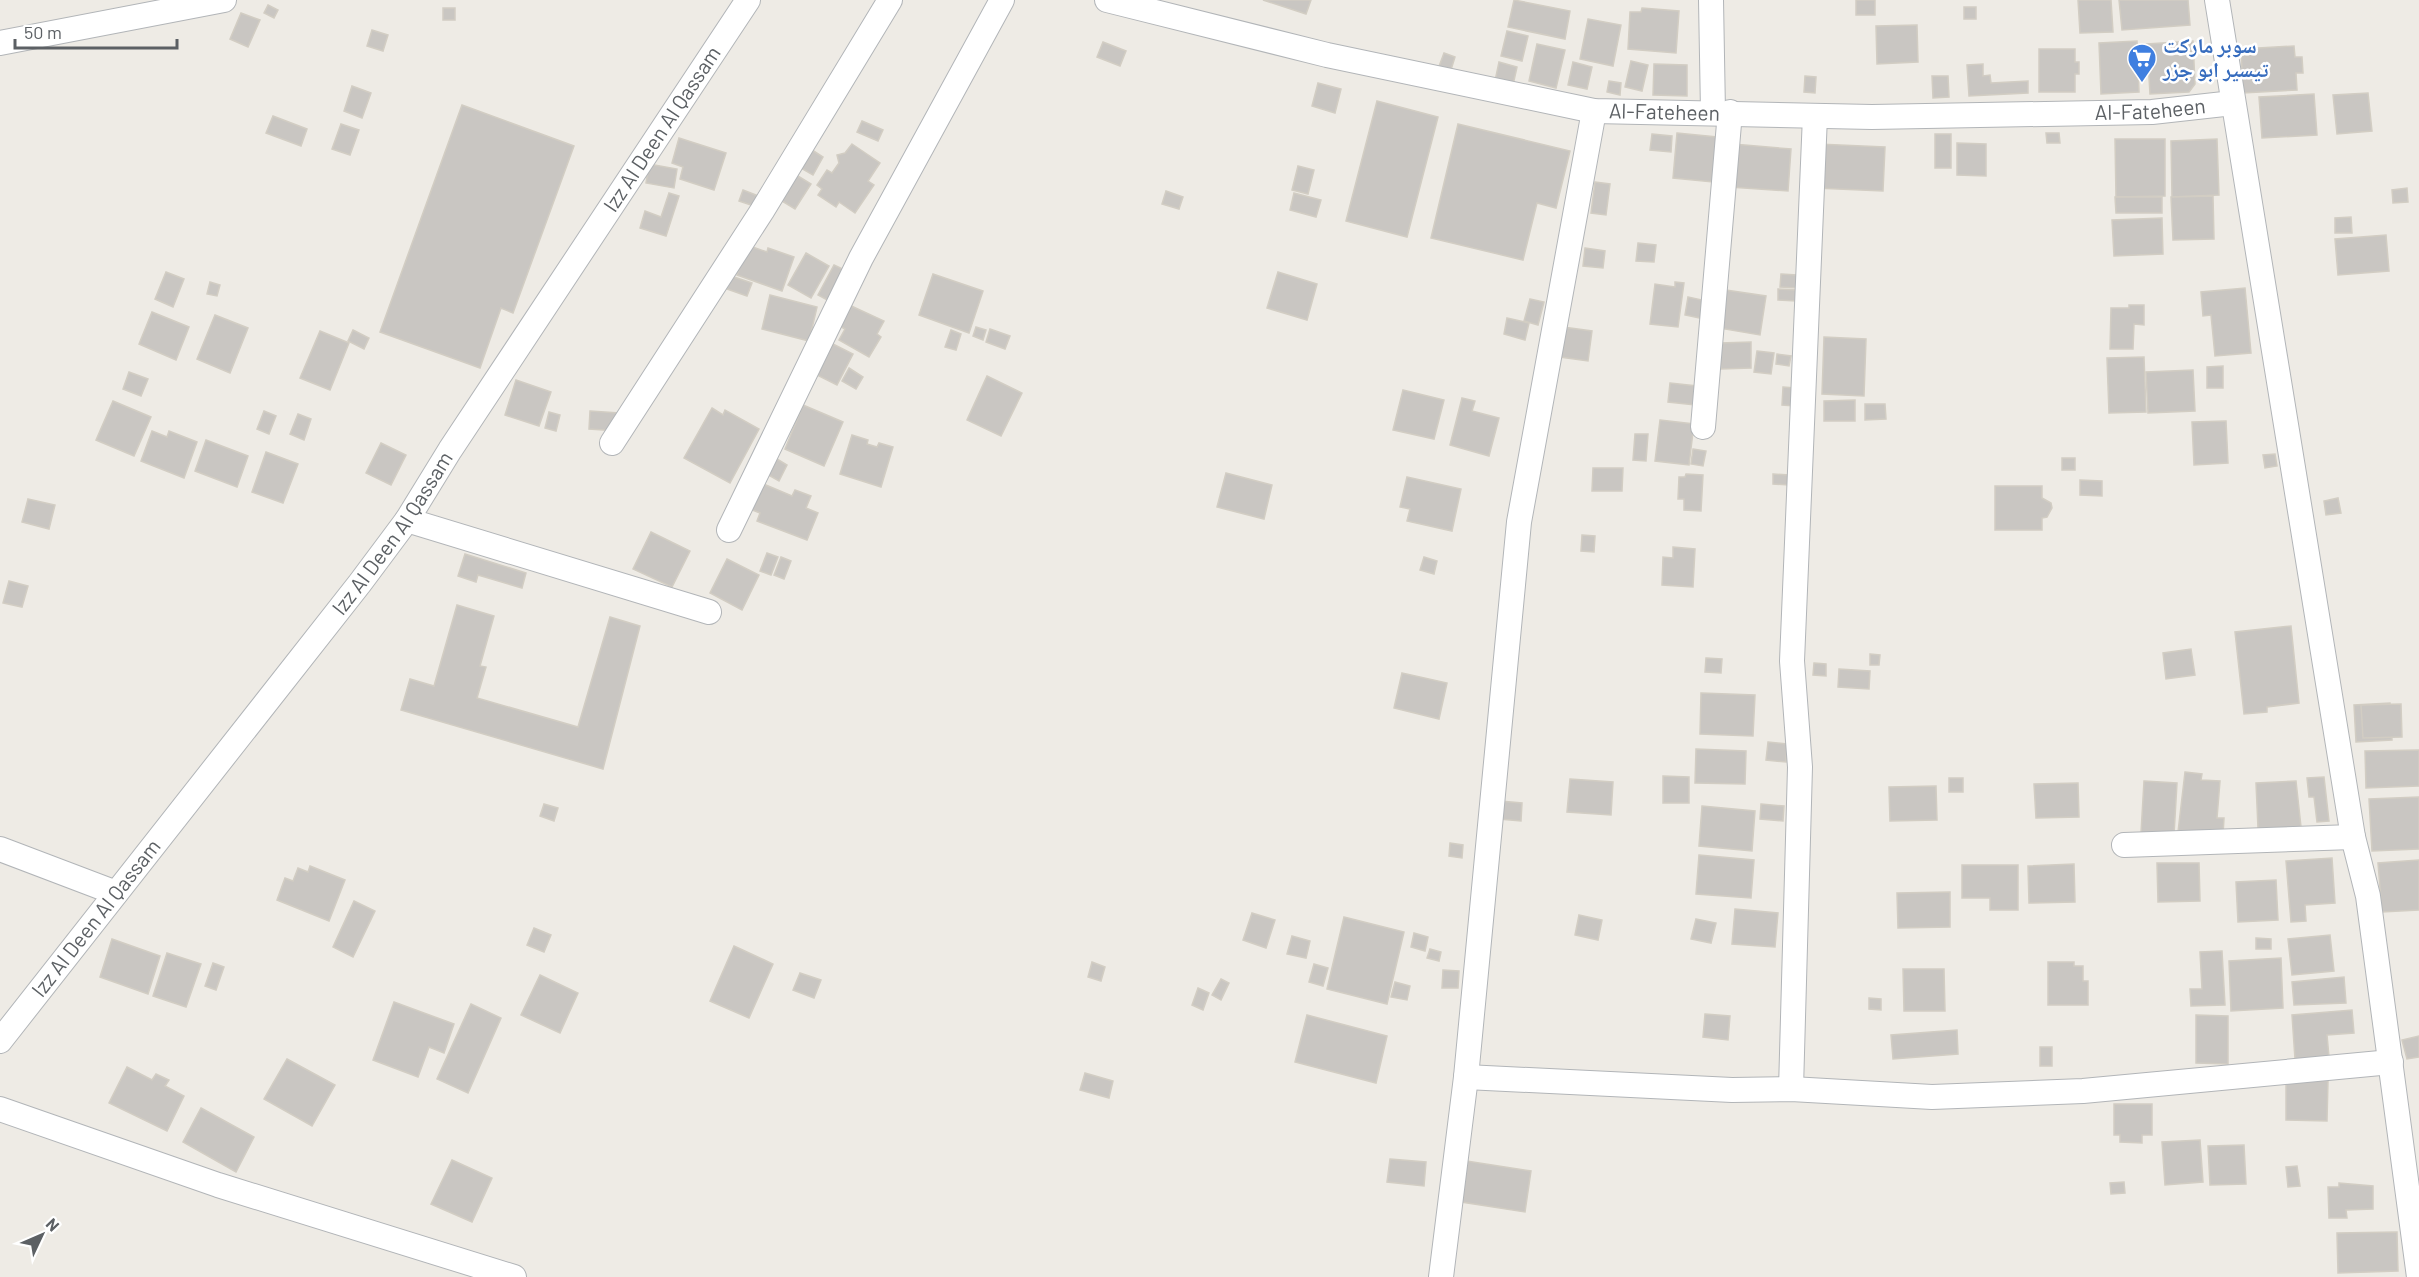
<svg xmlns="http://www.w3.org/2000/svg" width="2419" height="1277" viewBox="0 0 2419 1277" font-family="Barlow,'Noto Naskh Arabic',sans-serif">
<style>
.building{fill:#c9c6c2;stroke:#d2cdc3;stroke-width:1.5}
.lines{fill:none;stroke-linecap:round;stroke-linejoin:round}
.minor-casing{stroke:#b2b5b8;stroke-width:26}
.minor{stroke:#fff;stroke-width:24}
.labels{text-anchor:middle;stroke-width:5;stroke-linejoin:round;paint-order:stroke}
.shop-label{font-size:21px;font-weight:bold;fill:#366cbe;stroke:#fff;text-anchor:start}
.street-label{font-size:21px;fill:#5c6064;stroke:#fff}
</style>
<rect width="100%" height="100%" fill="#eeebe5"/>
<g class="building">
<path d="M1263,0H1311L1306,14Z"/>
<path d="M1514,0L1570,11L1565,39L1508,27Z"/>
<rect x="1856" y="0" width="19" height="15"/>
<path d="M2078,0H2111L2113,32L2080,33Z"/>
<path d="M2119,0H2188L2190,25L2122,30Z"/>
<path d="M268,5L278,10L274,18L264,13Z"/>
<rect x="1964" y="7" width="12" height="12"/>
<rect x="443" y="8" width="12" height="12"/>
<path d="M1642,8L1679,11L1676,53L1628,49L1630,12H1641Z"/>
<path d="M241,13L260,20L248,47L230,39Z"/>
<path d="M1588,19L1621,25L1613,66L1580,59Z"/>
<path d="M1917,25L1918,62L1877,64L1876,26Z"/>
<path d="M372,30L388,35L383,51L367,46Z"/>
<path d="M1507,31L1528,36L1522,61L1501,56Z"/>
<path d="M2137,41L2139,92L2101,94L2099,43Z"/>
<path d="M2193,41L2195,84L2189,92L2150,94L2147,44Z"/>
<path d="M1103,42L1126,51L1120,66L1097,57Z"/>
<path d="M1537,44L1565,50L1556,88L1529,81Z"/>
<path d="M2294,46L2295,57H2302L2303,73H2296L2297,90L2243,93L2241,49Z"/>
<path d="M2039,49H2075V62H2079V74H2075V92H2039Z"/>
<path d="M1444,53L1455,57L1450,73L1438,69Z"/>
<path d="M1631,61L1648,65L1642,91L1625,87Z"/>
<path d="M1499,62L1517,67L1513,85L1495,81Z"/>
<path d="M1573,62L1592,67L1587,89L1568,85Z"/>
<path d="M1654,64L1687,65V96L1653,95Z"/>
<path d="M1983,64V76L1990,75L1991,83L2028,81V93L1969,96L1967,65Z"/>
<path d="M1805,76L1816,77L1815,93L1804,92Z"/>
<path d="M1932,76H1948L1949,97L1933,98Z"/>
<path d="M1609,81L1621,83L1620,95L1607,92Z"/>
<path d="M1318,83L1341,89L1335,113L1312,106Z"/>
<path d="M352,86L371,93L362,118L344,111Z"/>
<path d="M2368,93L2372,131L2337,134L2333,95Z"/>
<path d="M2314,94L2317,135L2262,138L2259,97Z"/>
<path d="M1377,101L1438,117L1407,237L1346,221Z"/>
<path d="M462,105L574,146L513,313L501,308L480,368L380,332Z"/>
<path d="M273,116L307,129L301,146L266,133Z"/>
<path d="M862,121L883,130L878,141L857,132Z"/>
<path d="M341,124L359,130L350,155L332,149Z"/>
<path d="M1458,124L1570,151L1556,208L1537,203L1523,260L1431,238Z"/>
<path d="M1677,133L1717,137L1713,182L1673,178Z"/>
<path d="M2046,133H2059L2060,143H2047Z"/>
<path d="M1652,134L1672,136L1671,152L1650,150Z"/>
<rect x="1935" y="134" width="16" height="34"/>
<path d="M679,138L726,153L714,190L680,179L683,167L672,163Z"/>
<path d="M2115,139H2165V196L2116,197Z"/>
<path d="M2217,139L2219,195L2172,197L2171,141Z"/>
<path d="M1957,143L1986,144V176L1957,175Z"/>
<path d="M852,144L880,163L868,181L874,185L855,213L839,202L836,207L818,195L822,189L817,185L827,170L832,173L839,163L837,155L845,153Z"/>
<path d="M1733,144L1791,149L1788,191L1730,187Z"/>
<path d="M1817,144L1885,147L1883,191L1815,188Z"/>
<path d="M809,148L823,157L813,175L799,167Z"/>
<path d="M649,164L677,169L674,188L646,183Z"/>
<path d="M1298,166L1314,170L1308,194L1292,190Z"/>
<path d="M793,173L811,184L795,209L777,198Z"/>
<path d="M1595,182L1610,184L1606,215L1591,213Z"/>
<path d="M2407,188L2408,202L2393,203L2392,190Z"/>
<path d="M743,190L761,197L757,207L739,201Z"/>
<path d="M1166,191L1183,197L1179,209L1162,204Z"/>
<path d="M669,193L679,196L666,236L640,228L645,211L661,217Z"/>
<path d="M1294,193L1321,200L1316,217L1290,210Z"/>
<path d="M2213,196L2214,239L2173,240L2171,197Z"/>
<path d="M2115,197H2162V213H2116Z"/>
<path d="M2351,217L2352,233H2335V218Z"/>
<path d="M2162,218L2163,254L2114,256L2112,220Z"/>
<path d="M2386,235L2389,271L2338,275L2335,239Z"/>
<path d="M1638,243L1656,245L1654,262L1636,261Z"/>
<path d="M747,245L767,252L768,248L794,257L782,291L737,275Z"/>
<path d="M1585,248L1605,251L1603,268L1583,266Z"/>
<path d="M806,253L829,266L811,298L788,285Z"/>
<path d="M834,265L847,271L831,302L818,295Z"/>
<path d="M166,272L184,279L173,307L155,299Z"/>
<path d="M1278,272L1317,284L1307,320L1267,308Z"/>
<path d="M933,274L983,291L969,333L919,315Z"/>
<path d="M1781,274L1797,275V288L1780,287Z"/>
<path d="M731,276L752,283L747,296L727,289Z"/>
<path d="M210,282L220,285L217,296L207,294Z"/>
<path d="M1675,282L1684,283L1678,327L1650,324L1655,284L1675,287Z"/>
<path d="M2245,288L2251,353L2215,356L2211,315L2203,316L2201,292Z"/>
<path d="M1719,289L1766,296L1760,335L1713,327Z"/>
<path d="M1778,289L1797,290L1796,301L1778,300Z"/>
<path d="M770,295L817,307L809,341L762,329Z"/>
<path d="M1688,297L1702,300L1700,318L1685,315Z"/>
<path d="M1530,299L1544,302L1538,325L1524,321Z"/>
<path d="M847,304L884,321L877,334L881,337L869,357L839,340L845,329L836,324Z"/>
<path d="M2129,305H2144V325L2134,324L2133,349H2110L2111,308H2129Z"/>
<path d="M152,312L189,327L176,360L139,344Z"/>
<path d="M215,315L248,328L230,373L197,359Z"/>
<path d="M1507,318L1529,323L1525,340L1504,334Z"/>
<path d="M976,327L986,330L983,340L973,336Z"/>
<path d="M1563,327L1592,331L1588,361L1560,357Z"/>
<path d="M990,329L1010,336L1005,349L986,342Z"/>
<path d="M353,330L369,338L364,349L348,341Z"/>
<path d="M951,330L961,334L956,350L945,347Z"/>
<path d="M320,331L349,343L330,390L300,378Z"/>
<path d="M1824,337L1866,339L1864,396L1822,394Z"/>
<path d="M827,341L853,354L837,385L811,372Z"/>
<path d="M1751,342V368L1721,369L1720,343Z"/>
<path d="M1757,351L1774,353L1771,374L1754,372Z"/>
<path d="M1777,354L1791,356L1789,366L1776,364Z"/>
<path d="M2144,357L2146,412L2109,413L2107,358Z"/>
<path d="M2223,366V388H2207V367Z"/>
<path d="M849,368L863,377L856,389L842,381Z"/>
<path d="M2193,370L2195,411L2148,413L2146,372Z"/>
<path d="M129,372L148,379L141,396L123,389Z"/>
<path d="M987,376L1022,393L1001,436L967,420Z"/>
<path d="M516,380L551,392L539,426L505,415Z"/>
<path d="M1670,383L1697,386L1695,405L1668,402Z"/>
<path d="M1783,387L1795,388V406L1782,405Z"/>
<path d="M1403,390L1444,400L1434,439L1393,430Z"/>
<path d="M1462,398L1475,401L1472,411L1499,418L1489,456L1450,445Z"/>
<path d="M1855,400V421H1824V401Z"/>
<path d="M113,401L151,417L134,456L96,440Z"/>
<path d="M1865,404H1885L1886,419L1865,420Z"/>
<path d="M803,405L843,422L824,466L785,449Z"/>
<path d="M712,408L723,415L725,410L759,429L730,483L684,458Z"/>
<path d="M264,411L276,416L269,434L257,429Z"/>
<path d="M590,411L619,413L618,431L589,429Z"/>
<path d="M549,412L560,415L556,431L545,428Z"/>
<path d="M298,414L311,419L304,440L290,434Z"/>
<path d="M1660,420L1694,424L1689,465L1655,461Z"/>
<path d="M2226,421L2228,463L2194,465L2192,422Z"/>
<path d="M152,431L167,437L169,431L197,442L184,478L141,461Z"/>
<path d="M1635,434H1648L1646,461L1633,460Z"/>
<path d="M852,435L868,440L867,444L877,447L879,443L893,447L881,487L840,474Z"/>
<path d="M206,440L248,456L237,487L195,471Z"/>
<path d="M381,443L406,455L391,485L366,473Z"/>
<path d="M1693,449L1706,451L1703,466L1691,464Z"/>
<path d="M266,452L298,464L283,503L252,492Z"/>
<path d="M2275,454L2277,466L2265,468L2263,455Z"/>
<path d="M772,456L787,465L779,481L763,472Z"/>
<rect x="2062" y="458" width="13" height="12"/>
<path d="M1593,468H1623L1622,491H1592Z"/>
<path d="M1226,473L1272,485L1264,519L1217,507Z"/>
<path d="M1686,474L1703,475L1701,511L1684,510V499H1678L1679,477H1685Z"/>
<path d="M1773,474L1789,475V485L1773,484Z"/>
<path d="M1407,477L1461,489L1452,531L1407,521L1410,509L1400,507Z"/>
<path d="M2080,480L2102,481V496L2080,495Z"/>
<path d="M761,483L792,496L795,490L811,496L806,508L818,513L807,540L757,521L760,513L750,509Z"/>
<path d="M1995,486H2042V498L2051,503L2052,508L2047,517L2042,518V530H1995Z"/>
<path d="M2338,498L2341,513L2326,515L2324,501Z"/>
<path d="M28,499L55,505L49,529L22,522Z"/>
<path d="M651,532L690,551L672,587L633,569Z"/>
<path d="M1582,535L1595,536L1594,552L1581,551Z"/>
<path d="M1673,547L1695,549L1693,587L1662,585L1663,557L1673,558Z"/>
<path d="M767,553L778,557L771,575L760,571Z"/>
<path d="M465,554L526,573L522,588L478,575L476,582L458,576Z"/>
<path d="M781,557L791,561L784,579L774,575Z"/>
<path d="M1424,557L1437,561L1434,574L1420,570Z"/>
<path d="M727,559L759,575L742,610L710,593Z"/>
<path d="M9,581L28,586L22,607L3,603Z"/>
<path d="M457,605L494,616L480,666L486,667L477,698L578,727L610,617L640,626L603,769L401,710L410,679L434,686Z"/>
<path d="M2291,626L2299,703L2267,707V712L2244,714L2235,632Z"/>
<path d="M2191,649L2195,675L2166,679L2163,653Z"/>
<path d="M1870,654L1880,655L1879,665H1870Z"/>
<path d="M1706,658L1722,659L1721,673L1705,672Z"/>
<path d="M1814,663L1826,664V676L1813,675Z"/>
<path d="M1839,669L1870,671L1869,689L1838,687Z"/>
<path d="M1402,673L1447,683L1439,719L1394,708Z"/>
<path d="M1701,693L1755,695L1753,736L1700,734Z"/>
<path d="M2390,703L2392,740L2356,742L2354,705Z"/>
<path d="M2401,704L2402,737L2363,738L2361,705Z"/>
<path d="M1768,742L1787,744L1786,762L1766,760Z"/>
<path d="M1696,749L1746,751L1745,784L1695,783Z"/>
<path d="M2419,750V786L2366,788L2365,751Z"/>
<path d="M2185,772L2202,774L2201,780L2220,781L2217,818H2224L2223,835L2178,832Z"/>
<path d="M1663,776L1689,777V803H1663Z"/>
<path d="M2324,777L2329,821L2317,822L2314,797H2309L2307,778Z"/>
<rect x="1949" y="778" width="14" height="14"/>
<path d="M1570,779L1613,782L1611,815L1567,812Z"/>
<path d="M2144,781L2177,783L2174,835L2141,833Z"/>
<path d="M2296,781L2302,836L2266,838L2265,828H2258L2256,783Z"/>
<path d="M2078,783L2079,817L2036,818L2034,784Z"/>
<path d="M1936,786L1937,820L1890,821L1889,787Z"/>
<path d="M2419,797V849L2372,851L2369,799Z"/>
<path d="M1500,801L1522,803L1521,821L1499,819Z"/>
<path d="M544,804L558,808L554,821L540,816Z"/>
<path d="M1761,804L1784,806L1783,821L1760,819Z"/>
<path d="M1702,806L1755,811L1752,851L1699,846Z"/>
<path d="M1450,843L1463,845L1462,858L1449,856Z"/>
<path d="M1699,855L1754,860L1751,898L1696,894Z"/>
<path d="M2332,858L2335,903L2305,905L2306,921L2291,922L2286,861Z"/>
<path d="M2419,860V910L2382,912L2378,863Z"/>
<path d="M2157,863H2199L2200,901L2158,902Z"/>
<path d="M2074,864L2075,902L2029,903L2028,866Z"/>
<path d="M1962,865H2018V910H1990V898H1962Z"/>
<path d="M310,866L345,880L329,921L277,900L285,878L293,881L298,868L308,872Z"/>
<path d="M2276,880L2278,920L2238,922L2236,882Z"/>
<path d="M1950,892V927L1898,928L1897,893Z"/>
<path d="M354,901L375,911L353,957L333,947Z"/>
<path d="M1735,909L1778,913L1775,947L1732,944Z"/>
<path d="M1252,913L1275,920L1266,948L1243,940Z"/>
<path d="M1579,915L1602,920L1598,940L1575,935Z"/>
<path d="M1344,917L1404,932L1387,1004L1327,989Z"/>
<path d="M1696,919L1716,923L1711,943L1691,939Z"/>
<path d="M534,928L551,935L544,952L527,945Z"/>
<path d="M1414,933L1428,937L1425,951L1411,947Z"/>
<path d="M2330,935L2334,971L2292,975L2288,939Z"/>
<path d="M1292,936L1310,941L1306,958L1287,954Z"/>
<path d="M2256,938L2271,939V949H2256Z"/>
<path d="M112,939L160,956L148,994L100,977Z"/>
<path d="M734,946L773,964L749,1018L710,1001Z"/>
<path d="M1430,949L1441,952L1439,961L1427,958Z"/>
<path d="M2222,951L2225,1005L2191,1006L2190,989H2202L2200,952Z"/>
<path d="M167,953L201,964L186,1007L153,996Z"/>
<path d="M2281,958L2283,1008L2231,1011L2229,961Z"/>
<path d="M1092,962L1105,967L1101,981L1088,977Z"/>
<path d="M2048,962H2074V966H2083V981H2088V1005H2048Z"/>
<path d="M213,963L224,967L216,990L205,986Z"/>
<path d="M1314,964L1328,968L1323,986L1309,982Z"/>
<path d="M1903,969H1944L1945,1011H1904Z"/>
<path d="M1443,970L1459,971L1458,988H1442Z"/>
<path d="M800,973L821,980L814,998L793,990Z"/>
<path d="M540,975L578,993L560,1033L521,1015Z"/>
<path d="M2344,977L2346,1003L2294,1005L2292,982Z"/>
<path d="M1221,979L1229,983L1221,1000L1212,995Z"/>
<path d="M1395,982L1410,986L1407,1000L1391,997Z"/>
<path d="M1198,988L1209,993L1203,1010L1192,1005Z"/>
<path d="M1869,998L1881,999V1010L1869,1009Z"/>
<path d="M394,1002L454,1024L444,1053L429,1047L418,1077L373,1060Z"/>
<path d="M471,1004L501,1018L468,1093L437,1079Z"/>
<path d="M2352,1010L2354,1033L2327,1035L2329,1057L2295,1059L2292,1015Z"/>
<path d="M1705,1014L1730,1016L1728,1040L1703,1037Z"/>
<path d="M1307,1015L1387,1036L1376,1083L1295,1062Z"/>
<path d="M2196,1015L2228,1016V1064L2196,1063Z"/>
<path d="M1957,1030L1958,1054L1893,1059L1891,1035Z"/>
<path d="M2419,1036V1057L2407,1059L2402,1040Z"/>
<rect x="2040" y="1047" width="12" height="19"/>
<path d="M287,1059L335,1085L312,1126L264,1099Z"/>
<path d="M127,1067L152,1080L156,1074L169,1080L165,1086L184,1096L167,1131L109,1103Z"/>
<path d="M1085,1073L1113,1081L1109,1098L1080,1090Z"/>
<path d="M2286,1081H2328L2327,1121L2286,1120Z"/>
<path d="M2114,1104H2152V1135H2142V1143L2120,1142V1135H2114Z"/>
<path d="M201,1108L254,1137L236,1172L183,1142Z"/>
<path d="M2200,1140L2203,1182L2165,1185L2162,1142Z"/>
<path d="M2244,1145L2246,1184L2210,1185L2208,1146Z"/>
<path d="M1390,1159L1426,1162L1424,1186L1387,1182Z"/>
<path d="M452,1160L492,1178L472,1222L431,1204Z"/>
<path d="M1460,1160L1531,1171L1525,1212L1455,1201Z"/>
<path d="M2297,1166L2300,1186L2288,1187L2286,1167Z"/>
<path d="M2124,1182L2125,1193L2111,1194L2110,1183Z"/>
<path d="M2339,1183L2373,1186V1209L2346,1210L2347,1218H2329L2328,1187H2339Z"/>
<path d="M2397,1232L2398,1271L2338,1273L2337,1233Z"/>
</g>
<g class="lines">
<g class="minor-casing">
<g id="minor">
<path id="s1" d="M1107,0L1327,55L1594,111L1872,117L2152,112L2233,103"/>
<path d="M1711,0L1713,112"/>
<path d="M2217,0L2353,837L2368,896L2419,1277"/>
<path d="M0,43L224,0"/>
<path d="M1703,427L1730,112"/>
<path d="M612,443L762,211L890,0"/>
<path d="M407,520L709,612"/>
<path d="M729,530L861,258L1002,0"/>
<path d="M2124,845L2353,837"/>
<path d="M0,849L116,893"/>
<path id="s2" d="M0,1041L360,583L407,520L450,450L748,0"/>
<path d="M1466,1077L1732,1090L1791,1089L1932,1097L2083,1091L2391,1062"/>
<path d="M1791,1089L1800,767L1792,661L1815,116"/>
<path d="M0,1109L218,1185L514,1277"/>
<path d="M1441,1277L1466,1077L1519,522L1594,111"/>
</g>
</g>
<use href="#minor" class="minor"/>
</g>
<defs>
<g id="supermarket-pin" transform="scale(1.5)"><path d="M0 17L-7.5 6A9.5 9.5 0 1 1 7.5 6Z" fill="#3f7fe0" stroke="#fff"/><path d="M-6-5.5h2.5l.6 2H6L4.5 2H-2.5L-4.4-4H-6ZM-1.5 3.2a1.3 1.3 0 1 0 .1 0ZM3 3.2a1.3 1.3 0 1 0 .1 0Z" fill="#fff"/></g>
</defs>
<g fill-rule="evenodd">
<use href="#supermarket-pin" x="2142" y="58"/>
</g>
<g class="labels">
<g class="shop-label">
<text x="2163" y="53">سوبر ماركت<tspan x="2163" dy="24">تيسير ابو جزر</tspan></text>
</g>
<g class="street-label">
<text dy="7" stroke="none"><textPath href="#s1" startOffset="1056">Al-Fateheen</textPath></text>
<text dy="7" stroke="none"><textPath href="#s1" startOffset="570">Al-Fateheen</textPath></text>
<text dy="7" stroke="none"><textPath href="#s2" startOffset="1128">Izz Al Deen Al Qassam</textPath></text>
<text dy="7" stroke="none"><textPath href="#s2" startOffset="642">Izz Al Deen Al Qassam</textPath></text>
<text dy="7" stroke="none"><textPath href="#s2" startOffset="156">Izz Al Deen Al Qassam</textPath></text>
</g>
</g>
<g transform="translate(42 1235) rotate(46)" stroke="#ffffff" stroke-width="4.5" paint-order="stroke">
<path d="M0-4.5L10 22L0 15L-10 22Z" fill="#5c6064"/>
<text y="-9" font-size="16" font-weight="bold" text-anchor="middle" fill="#5c6064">N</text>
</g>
<path d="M15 39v9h162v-9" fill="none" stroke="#5c6064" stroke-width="3"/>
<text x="24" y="39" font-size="18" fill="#5c6064" stroke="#ffffff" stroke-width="4.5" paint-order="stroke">50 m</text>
</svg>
